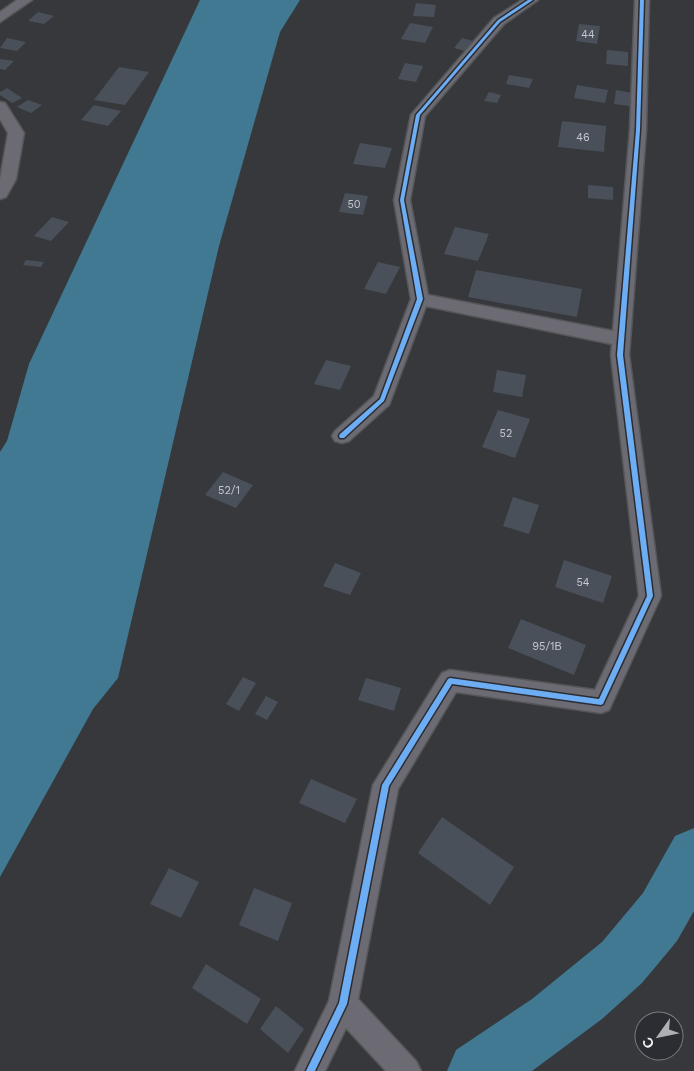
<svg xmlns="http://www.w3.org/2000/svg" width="694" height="1071" viewBox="0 0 694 1071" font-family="'Work Sans',sans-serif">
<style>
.water{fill:#417993}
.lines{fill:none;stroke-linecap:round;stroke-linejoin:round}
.river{fill:#417993;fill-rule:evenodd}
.building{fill:#49505a}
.minor-casing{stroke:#555658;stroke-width:3}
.minor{fill:#6c6b73;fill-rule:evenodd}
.cycleway-casing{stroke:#2b2d32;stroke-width:3}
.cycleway{fill:#6dadf4;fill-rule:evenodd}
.labels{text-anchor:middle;stroke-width:4;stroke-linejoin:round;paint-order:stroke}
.number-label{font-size:11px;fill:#c6c9ce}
</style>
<rect width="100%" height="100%" fill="#36383b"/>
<path class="water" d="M200,0H300L280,32L219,246L118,678L93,709L0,877V452L7,441L29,364Z"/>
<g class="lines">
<path class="river" d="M694,828V911L677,941L642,983L602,1019L532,1071H447L456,1050L532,999L602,942L643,893L675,836Z"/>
</g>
<g class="building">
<path d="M416,3L436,5L434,17L413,16Z"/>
<path d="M38,12L54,16L44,24L28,21Z"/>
<path d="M410,23L433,27L425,43L401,39Z"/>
<path d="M579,24L600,26L597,44L576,41Z"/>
<path d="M7,38L26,42L17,51L0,48Z"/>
<path d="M462,38L473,41L465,51L454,48Z"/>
<path d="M607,50L628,52V66L606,64Z"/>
<path d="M0,59L14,61L5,70L0,69Z"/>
<path d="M405,63L423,66L416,82L398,79Z"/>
<path d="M119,67L149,72L125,105L94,100Z"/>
<path d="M509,75L533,79L529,88L506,84Z"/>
<path d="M577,85L608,90L605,103L574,98Z"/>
<path d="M7,88L22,98L12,103L0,95V92Z"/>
<path d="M616,90L632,93L630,106L614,104Z"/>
<path d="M489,92L501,95L497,103L484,101Z"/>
<path d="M28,100L42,105L31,113L17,107Z"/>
<path d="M94,105L121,111L108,126L81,120Z"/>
<path d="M562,121L606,126L604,152L558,147Z"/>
<path d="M360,143L392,148L385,168L353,164Z"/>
<path d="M588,185L613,187V200L588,198Z"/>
<path d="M345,193L368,196L363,215L339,212Z"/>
<path d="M52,217L69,222L51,241L34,236Z"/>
<path d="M455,227L489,234L478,261L444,254Z"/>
<path d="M26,260L44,262L41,267L23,265Z"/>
<path d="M378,262L400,267L386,294L364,289Z"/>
<path d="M476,270L582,289L577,317L468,297Z"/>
<path d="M326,360L351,366L340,390L314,384Z"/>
<path d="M497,370L526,375L522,397L493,392Z"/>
<path d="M498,410L530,419L515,458L482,447Z"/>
<path d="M223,472L253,485L236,508L205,495Z"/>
<path d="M513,497L539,505L529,534L503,526Z"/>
<path d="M564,560L612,576L603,603L555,587Z"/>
<path d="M335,563L361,573L350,595L323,586Z"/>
<path d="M521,619L586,645L574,675L508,648Z"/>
<path d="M243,677L256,683L239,711L226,704Z"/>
<path d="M366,678L401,688L394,711L358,700Z"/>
<path d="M266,696L278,702L267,720L255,714Z"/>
<path d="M311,779L357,799L345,823L299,803Z"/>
<path d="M442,817L514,867L490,905L418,853Z"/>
<path d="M169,868L199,882L181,918L150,904Z"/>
<path d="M254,888L292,903L278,941L239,925Z"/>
<path d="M206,964L261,999L247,1024L192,988Z"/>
<path d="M276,1006L304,1029L288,1053L260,1029Z"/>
</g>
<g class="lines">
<g class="minor-casing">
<g id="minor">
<path d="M17,0H32L0,22V12Z"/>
<path d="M522,0H538L504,24L425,116L410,200L428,295L613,331L630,130L635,0H649L646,130L629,355L661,596L609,710L601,713L456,692L398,789L358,999L416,1061L421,1071H386L346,1028L325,1071H295L329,1001L373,785L442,673L450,670L595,690L639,596L611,355L612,344L426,306L389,405L349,441L342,443L335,441L332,436L335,431L374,396L411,299L394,200L411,115L494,18Z"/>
<path d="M0,102L5,103L24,133L16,179L6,197L0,199V179L8,133L0,119Z"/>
</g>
</g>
<use href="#minor" class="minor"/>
<g class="cycleway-casing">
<g id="cycleway">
<path d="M528,0H533L500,22L420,115L404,200L423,299L384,401L344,438H340L339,436L340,434L380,399L417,299L400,200L416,115L498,20Z"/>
<path d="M640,0H644L640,130L623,355L653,596L603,704L601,705L452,684L389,786L347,1004L315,1071H306L339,1003L382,785L448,679L450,678L599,699L647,596L617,355L636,130Z"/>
</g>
</g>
<use href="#cycleway" class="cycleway"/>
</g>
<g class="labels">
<g class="number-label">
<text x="588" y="38">44</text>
<text x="583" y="141">46</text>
<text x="354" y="208">50</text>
<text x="506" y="437">52</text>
<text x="229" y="494">52/1</text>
<text x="583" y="586">54</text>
<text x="547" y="650">95/1В</text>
</g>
</g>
<g transform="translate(659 1036) rotate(237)"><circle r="24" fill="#2b2d32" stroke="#7a7b80"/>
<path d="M0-4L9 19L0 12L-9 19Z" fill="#afb0b4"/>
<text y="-8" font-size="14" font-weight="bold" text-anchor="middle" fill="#f0f1f5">С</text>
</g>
</svg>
